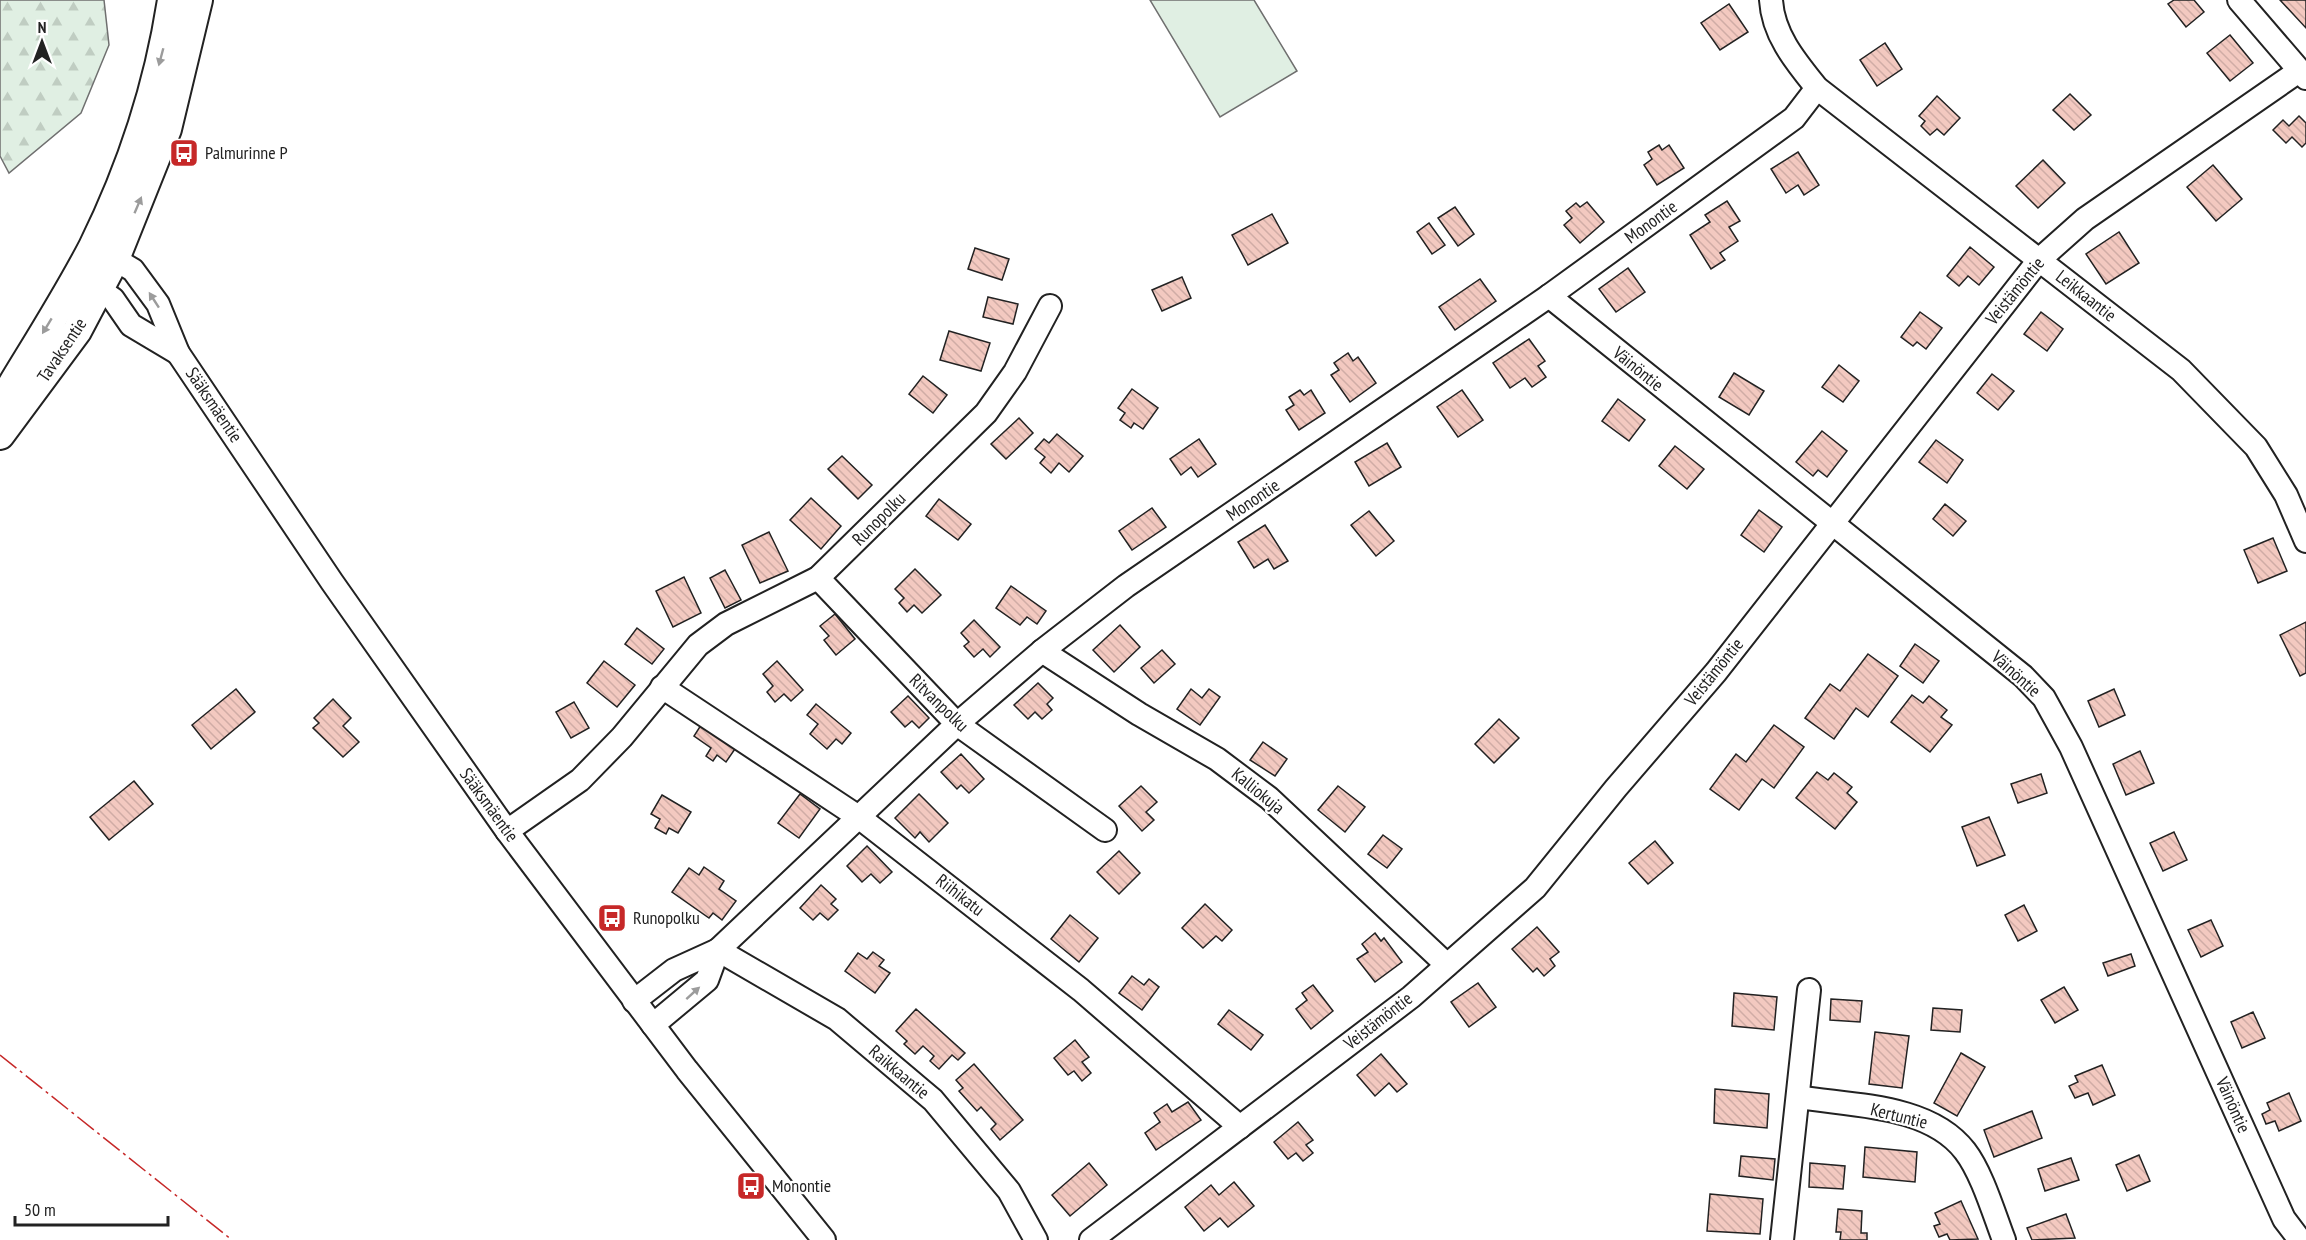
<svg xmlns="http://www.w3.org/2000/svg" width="2306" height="1240" viewBox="0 0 2306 1240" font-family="'PT Sans Narrow',sans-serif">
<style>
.forest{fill:url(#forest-firs);stroke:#6f6f6f;stroke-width:1.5}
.garden{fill:#e0efe3;stroke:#6f6f6f;stroke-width:1.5}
.building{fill:url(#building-back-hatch);stroke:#222;stroke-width:1.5}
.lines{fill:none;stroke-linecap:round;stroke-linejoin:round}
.minor-casing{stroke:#222;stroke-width:26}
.major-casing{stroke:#222;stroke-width:32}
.minor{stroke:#fff;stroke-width:22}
.major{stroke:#fff;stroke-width:28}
.power{stroke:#c62828;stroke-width:1.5;stroke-dasharray:21 4.5 3 4.5;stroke-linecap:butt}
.oneway{fill:#9c9c9c}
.labels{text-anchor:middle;stroke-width:4.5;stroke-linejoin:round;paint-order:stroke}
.poi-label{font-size:18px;fill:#222;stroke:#fff;text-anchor:start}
.street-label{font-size:18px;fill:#222;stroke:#fff}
</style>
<defs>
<pattern id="forest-firs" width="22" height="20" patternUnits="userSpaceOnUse" patternTransform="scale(1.5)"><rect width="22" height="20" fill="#e0efe3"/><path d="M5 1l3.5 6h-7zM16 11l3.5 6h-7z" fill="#c0cdc2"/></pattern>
<pattern id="building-back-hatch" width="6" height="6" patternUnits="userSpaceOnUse" patternTransform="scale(1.5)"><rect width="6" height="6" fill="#f3c9c0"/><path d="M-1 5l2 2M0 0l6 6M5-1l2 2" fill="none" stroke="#d0aca5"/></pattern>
</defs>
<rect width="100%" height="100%" fill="#fff"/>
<path class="forest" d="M0,0H104L109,45L81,113L9,173L0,156Z"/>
<path class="garden" d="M1150,0H1254L1297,71L1220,117Z"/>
<g class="building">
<path d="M2174,0H2194L2204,12L2186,27L2168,4Z"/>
<path d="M2280,0H2306V28Z"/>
<path d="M1729,4L1748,32L1720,50L1701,23Z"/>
<path d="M2230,35L2253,63L2230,81L2207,53Z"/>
<path d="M1885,43L1902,69L1877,86L1860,60Z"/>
<path d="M2070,94L2091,115L2074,130L2053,110Z"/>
<path d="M1937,96L1960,118L1944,135L1937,129L1930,135L1921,126L1925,121L1919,116Z"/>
<path d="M2299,116L2306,123V143L2302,147L2292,137L2286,143L2273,130L2283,120L2289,126Z"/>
<path d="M1659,145L1662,150L1669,145L1684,168L1657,185L1644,165L1652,159L1648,152Z"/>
<path d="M1798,152L1819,185L1804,195L1798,185L1786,193L1771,169Z"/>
<path d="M2043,160L2065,183L2038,208L2016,186Z"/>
<path d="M2213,165L2242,199L2216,221L2187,187Z"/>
<path d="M1727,201L1740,221L1729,227L1738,241L1720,253L1725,260L1711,269L1690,235L1710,222L1705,215Z"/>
<path d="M1587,202L1604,222L1580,243L1564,225L1572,218L1566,211L1576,203L1580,207Z"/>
<path d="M1455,207L1474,234L1458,246L1438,218Z"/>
<path d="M1272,214L1288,243L1248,265L1232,235Z"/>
<path d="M1429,223L1445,245L1432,254L1417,232Z"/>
<path d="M2119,232L2139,263L2106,284L2086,254Z"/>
<path d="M1970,247L1994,267L1979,285L1968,276L1959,286L1947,276Z"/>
<path d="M975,248L1009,259L1002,280L968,269Z"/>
<path d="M1628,268L1645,292L1616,312L1599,289Z"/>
<path d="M1182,277L1191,298L1162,311L1152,290Z"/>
<path d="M1480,279L1496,301L1455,330L1439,307Z"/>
<path d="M988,297L1018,304L1013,324L983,317Z"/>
<path d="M1920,312L1942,328L1926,349L1917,342L1913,346L1901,337Z"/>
<path d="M2041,312L2063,329L2047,351L2024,334Z"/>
<path d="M949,331L990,343L981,371L940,360Z"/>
<path d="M1529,339L1545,361L1538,366L1546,377L1532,387L1525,378L1510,388L1493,363Z"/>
<path d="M1348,353L1353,361L1358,357L1376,383L1350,402L1331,375L1339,370L1334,363Z"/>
<path d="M1839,365L1859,381L1843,402L1822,387Z"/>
<path d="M1734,373L1764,391L1749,415L1719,397Z"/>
<path d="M1992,374L2014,391L1998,410L1977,393Z"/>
<path d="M923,376L947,395L933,413L909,394Z"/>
<path d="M1132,389L1158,408L1143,429L1134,423L1131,428L1120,420L1125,413L1118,408Z"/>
<path d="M1300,390L1304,395L1311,390L1325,413L1299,430L1286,410L1294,405L1289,397Z"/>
<path d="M1462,390L1483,420L1458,437L1437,407Z"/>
<path d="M1618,399L1645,420L1629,441L1602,421Z"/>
<path d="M1019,418L1033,433L1006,459L991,444Z"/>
<path d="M1822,431L1847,451L1827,477L1818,470L1813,476L1796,462Z"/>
<path d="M1057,434L1083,456L1069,472L1059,463L1051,473L1040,463L1045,457L1035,449L1044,439L1049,443Z"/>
<path d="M1199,439L1216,464L1198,477L1191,467L1181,475L1170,459Z"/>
<path d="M1936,440L1963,460L1947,483L1919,462Z"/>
<path d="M1387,443L1401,467L1369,486L1355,462Z"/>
<path d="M1675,446L1704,469L1687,489L1659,466Z"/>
<path d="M842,456L872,485L858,499L828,469Z"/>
<path d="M811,498L841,526L821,549L790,520Z"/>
<path d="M939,499L971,524L958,540L926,516Z"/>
<path d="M1945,504L1966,521L1953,536L1933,519Z"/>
<path d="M1152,508L1166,527L1132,550L1119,531Z"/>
<path d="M1759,510L1782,527L1764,552L1741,535Z"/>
<path d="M1369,511L1394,541L1376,556L1351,525Z"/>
<path d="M1265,525L1288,561L1274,569L1268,559L1254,568L1238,542Z"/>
<path d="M769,532L788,571L760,583L742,545Z"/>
<path d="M2273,538L2287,571L2258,583L2244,550Z"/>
<path d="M915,569L941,595L922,613L914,605L907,612L899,603L904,598L895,589Z"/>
<path d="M725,570L741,600L725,608L710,578Z"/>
<path d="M684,577L701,613L673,627L656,591Z"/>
<path d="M1011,586L1046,611L1037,624L1027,617L1020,625L996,608Z"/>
<path d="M835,614L855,639L836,655L824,640L829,636L820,626Z"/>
<path d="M974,620L1000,647L990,657L983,649L974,657L964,646L969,642L961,633Z"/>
<path d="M2306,622V673L2300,676L2280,635Z"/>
<path d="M1120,625L1140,647L1114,672L1093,650Z"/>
<path d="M637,628L664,649L652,664L625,644Z"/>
<path d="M1915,644L1939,661L1923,683L1900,666Z"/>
<path d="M1162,650L1175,664L1154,683L1141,668Z"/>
<path d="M1868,654L1898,676L1868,717L1856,708L1834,739L1805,718L1830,684L1840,691Z"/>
<path d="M604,661L635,685L617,707L587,683Z"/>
<path d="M777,661L803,690L791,701L784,694L775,702L767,692L773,686L763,674Z"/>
<path d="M1038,683L1053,698L1047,704L1052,710L1042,719L1035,712L1028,719L1014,705Z"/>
<path d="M236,689L255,712L211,749L192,725Z"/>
<path d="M1191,689L1202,698L1209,689L1220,697L1200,725L1177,709Z"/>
<path d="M2114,689L2125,715L2099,727L2088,701Z"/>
<path d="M1912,695L1923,703L1929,696L1947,710L1941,717L1952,725L1930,752L1891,722Z"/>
<path d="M908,696L929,718L919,728L912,721L905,727L891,712Z"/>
<path d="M333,699L351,718L343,726L359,742L343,757L313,728L319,723L314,718Z"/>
<path d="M574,702L589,728L571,738L556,712Z"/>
<path d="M816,704L851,733L842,744L836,739L827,749L810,734L818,724L807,715Z"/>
<path d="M1499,719L1519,738L1494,763L1475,744Z"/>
<path d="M701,725L735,749L726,762L717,755L713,761L706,756L711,748L694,736Z"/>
<path d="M1774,725L1804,747L1774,788L1762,779L1739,810L1710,789L1736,754L1746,762Z"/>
<path d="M1263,742L1287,759L1275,776L1250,760Z"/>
<path d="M2140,751L2154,783L2126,795L2113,764Z"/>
<path d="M961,754L984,779L969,793L961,785L957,789L941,772Z"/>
<path d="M1817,772L1828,780L1834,773L1852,787L1847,793L1857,802L1835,829L1796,798Z"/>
<path d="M2041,774L2047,793L2018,803L2011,784Z"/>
<path d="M134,781L153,804L109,840L90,817Z"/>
<path d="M1141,786L1157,802L1146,812L1154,820L1142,831L1119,806Z"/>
<path d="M1338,786L1365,807L1345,832L1318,810Z"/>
<path d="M800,794L820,809L799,838L778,823Z"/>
<path d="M919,794L948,823L929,842L920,832L915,838L895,818Z"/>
<path d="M662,795L691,812L678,833L669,828L666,834L655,828L660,819L651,814Z"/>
<path d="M1989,817L2005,855L1977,866L1962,827Z"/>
<path d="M2174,832L2187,860L2163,871L2150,843Z"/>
<path d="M1383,835L1402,849L1387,868L1368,854Z"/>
<path d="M1655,841L1673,863L1648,884L1629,863Z"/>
<path d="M867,846L892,872L880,883L871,874L862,882L847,866Z"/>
<path d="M1119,851L1140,873L1119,894L1097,872Z"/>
<path d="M704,867L724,881L719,889L736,901L722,920L713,913L709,918L672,892L689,868L699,875Z"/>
<path d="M821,885L836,899L831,904L838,910L828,920L820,913L813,920L800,908Z"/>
<path d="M1205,904L1232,930L1222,941L1216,936L1203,948L1182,928Z"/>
<path d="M2024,905L2037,931L2018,941L2005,915Z"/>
<path d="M1070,915L1098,938L1079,962L1051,939Z"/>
<path d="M2211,920L2223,946L2201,957L2188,930Z"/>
<path d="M1537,927L1559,952L1550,959L1555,966L1544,976L1537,968L1533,972L1512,949Z"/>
<path d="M1375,933L1381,941L1384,938L1402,962L1375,982L1357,959L1368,952L1362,944Z"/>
<path d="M873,952L884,960L879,966L890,973L875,993L845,971L858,953L867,959Z"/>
<path d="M2131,954L2135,966L2108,976L2103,963Z"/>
<path d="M1132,976L1144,985L1149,979L1159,987L1142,1010L1119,993Z"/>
<path d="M1478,983L1496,1007L1469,1027L1451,1002Z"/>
<path d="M1313,985L1333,1011L1311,1029L1296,1009L1307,1000L1302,993Z"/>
<path d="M2064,987L2078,1010L2055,1023L2041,1000Z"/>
<path d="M1734,993L1777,997L1774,1030L1732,1026Z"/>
<path d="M1831,999L1862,1001L1860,1022L1830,1020Z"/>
<path d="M1933,1008L1962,1010L1960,1032L1931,1030Z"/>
<path d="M916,1009L965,1053L958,1060L952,1055L939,1069L930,1061L934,1056L923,1046L915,1054L904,1044L907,1041L896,1031Z"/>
<path d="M1229,1010L1263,1035L1251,1050L1218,1024Z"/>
<path d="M2253,1012L2265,1038L2242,1048L2231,1022Z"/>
<path d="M1875,1032L1909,1036L1902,1088L1869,1084Z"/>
<path d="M1075,1040L1089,1057L1082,1062L1091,1073L1082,1081L1074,1071L1068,1075L1054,1058Z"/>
<path d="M1961,1053L1985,1067L1957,1116L1934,1103Z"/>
<path d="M1381,1054L1407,1084L1397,1092L1389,1083L1375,1096L1357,1075Z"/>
<path d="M974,1064L1023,1120L1000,1140L991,1129L996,1124L981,1107L977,1111L959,1091L963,1088L956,1080Z"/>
<path d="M2102,1065L2115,1095L2093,1105L2088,1093L2075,1098L2069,1086L2078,1082L2075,1076Z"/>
<path d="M1715,1089L1769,1094L1767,1128L1714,1123Z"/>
<path d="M2289,1093L2301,1121L2279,1131L2275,1121L2266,1124L2262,1114L2270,1110L2267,1103Z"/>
<path d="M1188,1102L1201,1120L1156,1150L1145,1133L1160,1122L1154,1113L1167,1104L1172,1112Z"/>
<path d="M2032,1111L2042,1138L1994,1157L1984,1130Z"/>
<path d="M1298,1122L1313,1140L1306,1145L1313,1153L1303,1161L1296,1153L1288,1159L1274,1142Z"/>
<path d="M1865,1147L1917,1152L1915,1182L1863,1177Z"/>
<path d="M2139,1155L2150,1181L2127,1191L2116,1165Z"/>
<path d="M1741,1156L1775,1159L1773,1180L1739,1176Z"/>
<path d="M2071,1158L2079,1180L2045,1191L2038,1169Z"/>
<path d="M1089,1163L1107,1185L1070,1216L1052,1195Z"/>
<path d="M1810,1163L1845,1166L1843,1189L1809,1187Z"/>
<path d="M1234,1182L1254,1206L1228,1227L1220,1218L1204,1231L1185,1207L1211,1185L1219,1195Z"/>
<path d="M1710,1194L1763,1199L1760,1234L1707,1231Z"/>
<path d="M1961,1201L1978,1239L1950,1240L1947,1234L1939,1237L1934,1226L1940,1224L1935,1213Z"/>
<path d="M1838,1209L1862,1211L1861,1233H1867V1240H1840L1841,1232H1836Z"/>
<path d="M2066,1214L2075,1238L2032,1240L2027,1228Z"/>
</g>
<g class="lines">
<g class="minor-casing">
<g id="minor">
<path d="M1771,0C1773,35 1796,62 1817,88L2181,370L2256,447L2286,495L2306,541"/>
<path d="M2239,0L2306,78"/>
<path d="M103,252L133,270L158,304L178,353L332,582L507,831L687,1070L824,1240"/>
<path d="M87,281L113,299L131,325L178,353"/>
<path d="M1549,296L2023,676L2044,698L2071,747L2284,1219L2300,1240"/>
<path d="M818,578L957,724L1105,830"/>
<path d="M1042,651L1139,714L1217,759L1269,798L1447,965"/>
<path d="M662,687L860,818L1081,990L1240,1127"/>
<path d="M507,831L580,780L622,737L698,645L726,624L818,578L986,413L1015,372L1050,306"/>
<path d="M718,950L837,1019L933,1100L1009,1191L1036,1240"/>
<path d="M634,1001L674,970L718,950L957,724L1042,651L1126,586L1549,296L1794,118L1817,88"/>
<path d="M653,1025L707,980L718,950"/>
<path d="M1798,1097C1852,1106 1929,1104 1965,1151C1982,1173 1994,1214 2004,1240"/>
<path d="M1091,1240L1411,997L1535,888L1616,788L1716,672L2039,260L2085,219L2299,71"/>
<path d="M1782,1240L1809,990"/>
</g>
</g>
<g class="major-casing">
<g id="major">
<path d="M0,405C31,353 65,301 93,247C131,170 159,85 172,0"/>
<path d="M0,435L77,331L115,259L167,129L198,0"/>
</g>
</g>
<use href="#minor" class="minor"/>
<use href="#major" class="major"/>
<path class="power" d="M0,1055L232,1240"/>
</g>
<defs><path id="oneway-solid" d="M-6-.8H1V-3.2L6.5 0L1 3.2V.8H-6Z" transform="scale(1.5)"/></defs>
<g class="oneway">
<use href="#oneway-solid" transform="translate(161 57) rotate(105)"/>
<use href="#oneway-solid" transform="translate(138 205) rotate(-67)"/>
<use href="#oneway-solid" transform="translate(154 300) rotate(-123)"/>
<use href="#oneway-solid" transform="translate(47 326) rotate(121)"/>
<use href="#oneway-solid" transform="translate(693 993) rotate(-42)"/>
</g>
<defs>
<g id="bus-square" transform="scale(1.5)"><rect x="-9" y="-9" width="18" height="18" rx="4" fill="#c62828" stroke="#fff"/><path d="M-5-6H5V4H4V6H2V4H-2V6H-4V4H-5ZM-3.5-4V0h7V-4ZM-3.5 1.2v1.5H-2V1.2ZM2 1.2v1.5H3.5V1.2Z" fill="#fff"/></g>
</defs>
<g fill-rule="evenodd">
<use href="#bus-square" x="184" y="153"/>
<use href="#bus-square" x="612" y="918"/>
<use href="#bus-square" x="751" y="1186"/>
</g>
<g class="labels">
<g class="poi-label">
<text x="205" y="159">Palmurinne P</text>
<text x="633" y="924">Runopolku</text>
<text x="772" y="1192">Monontie</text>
</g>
<g class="street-label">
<text transform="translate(1651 222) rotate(-36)" y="6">Monontie</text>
<text transform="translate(2015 291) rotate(-51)" y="6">Veistämöntie</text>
<text transform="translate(2086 296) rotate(38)" y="6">Leikkaantie</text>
<text transform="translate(62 350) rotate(-56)" y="6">Tavaksentie</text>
<text transform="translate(1638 369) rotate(39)" y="6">Väinöntie</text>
<text transform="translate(214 405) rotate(56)" y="6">Sääksmäentie</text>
<text transform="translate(1253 500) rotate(-34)" y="6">Monontie</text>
<text transform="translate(879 519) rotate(-45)" y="6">Runopolku</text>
<text transform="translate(1714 672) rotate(-51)" y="6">Veistämöntie</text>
<text transform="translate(2016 674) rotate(42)" y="6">Väinöntie</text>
<text transform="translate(939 703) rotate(44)" y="6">Ritvanpolku</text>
<text transform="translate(1258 791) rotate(39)" y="6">Kalliokuja</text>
<text transform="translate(489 805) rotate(54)" y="6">Sääksmäentie</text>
<text transform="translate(960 895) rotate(38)" y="6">Riihikatu</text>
<text transform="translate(1378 1021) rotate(-38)" y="6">Veistämöntie</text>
<text transform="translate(899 1072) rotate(40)" y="6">Raikkaantie</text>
<text transform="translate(2233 1105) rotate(66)" y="6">Väinöntie</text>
<text transform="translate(1899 1116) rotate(14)" y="6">Kertuntie</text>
</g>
</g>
<g transform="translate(42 42)" stroke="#ffffff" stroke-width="4.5" paint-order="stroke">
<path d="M0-4.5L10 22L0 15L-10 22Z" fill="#222222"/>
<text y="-9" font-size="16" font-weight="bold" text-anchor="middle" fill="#222222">N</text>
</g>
<path d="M15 1216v9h153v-9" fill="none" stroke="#222222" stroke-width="3"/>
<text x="24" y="1216" font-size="18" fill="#222222" stroke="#ffffff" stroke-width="4.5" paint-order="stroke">50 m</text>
</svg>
